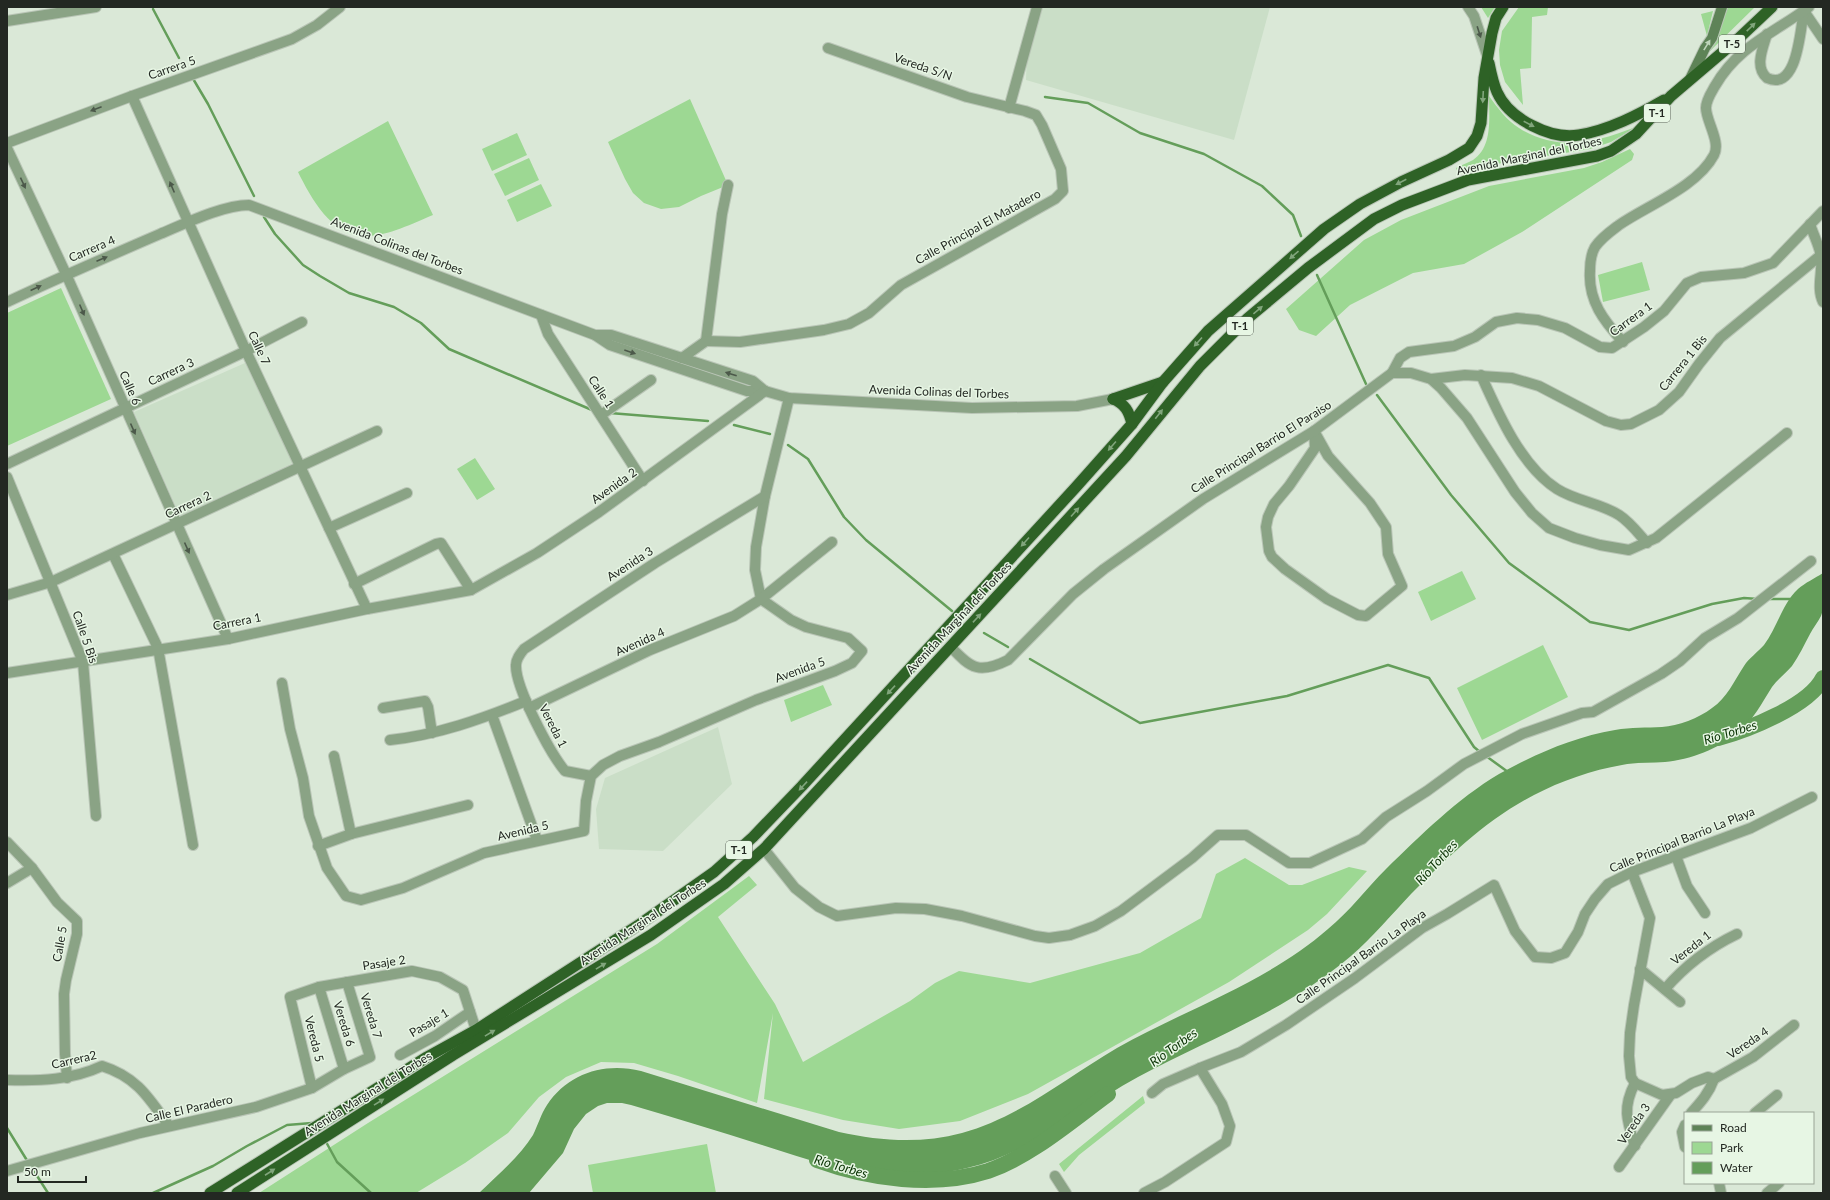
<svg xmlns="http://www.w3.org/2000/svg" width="1830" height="1200" viewBox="0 0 1830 1200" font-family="Lato,sans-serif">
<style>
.built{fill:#cadec7}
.green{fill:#9dd893}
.water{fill:#649e5a}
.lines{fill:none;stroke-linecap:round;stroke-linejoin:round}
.stream{stroke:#649e5a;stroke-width:2.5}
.river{stroke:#649e5a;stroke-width:16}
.minor-casing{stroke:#b9c5b6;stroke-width:12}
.tertiary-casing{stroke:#b9c5b6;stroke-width:12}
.secondary-casing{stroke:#b9c5b6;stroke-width:12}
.trunk-casing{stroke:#b9c5b6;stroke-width:13}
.minor{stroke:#8aa385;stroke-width:10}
.tertiary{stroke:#8aa385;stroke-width:10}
.secondary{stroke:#5e8357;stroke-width:10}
.trunk{stroke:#2e6226;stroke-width:11}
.oneway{fill:#81a57c}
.oneway2{fill:#4c594a}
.oneway3{fill:#bed4ba}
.labels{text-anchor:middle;stroke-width:3;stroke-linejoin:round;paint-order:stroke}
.shield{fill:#e7f6e4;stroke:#5e665c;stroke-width:1}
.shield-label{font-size:11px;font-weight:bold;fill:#232822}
.street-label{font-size:12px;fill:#232822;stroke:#e7f6e4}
.water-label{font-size:13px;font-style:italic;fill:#0a3304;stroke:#e7f6e4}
</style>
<rect width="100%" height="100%" fill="#dae8d7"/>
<g class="built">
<path d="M1042,7H1270L1234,140L1026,80L1027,50Z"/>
<path d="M245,363L293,463L180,516L134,412Z"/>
<path d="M718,727L732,784L663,851L599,849L596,809L605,778Z"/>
</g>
<g class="green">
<path d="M1481,7H1495L1488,18Z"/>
<path d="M1519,7H1548L1547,15L1532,17L1531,68L1520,69L1523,105L1505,82L1500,65L1499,50L1502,31Z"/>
<path d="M1728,7H1755L1707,54L1715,42Z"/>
<path d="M1713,11L1707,36L1701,14Z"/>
<path d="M1489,96C1497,107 1507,121 1519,128C1542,143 1573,147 1599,139C1612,136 1625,131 1638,126L1611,142L1590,149L1496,164L1458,173L1456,168C1461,165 1468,163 1473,160C1493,147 1489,117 1489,96Z"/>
<path d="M690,99L728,185L701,196L679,207L661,209L644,203L633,193L625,179L608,142Z"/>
<path d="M388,121L433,215C413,223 389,236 366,236C332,237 311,198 298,172Z"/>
<path d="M517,133L527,155L492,171L482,149Z"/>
<path d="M1630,149L1634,154L1632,160L1522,232L1464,264L1413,273L1350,305L1316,336L1299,330L1286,309L1364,240L1401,220L1489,186L1584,168L1602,162Z"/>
<path d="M529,158L539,180L505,196L494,174Z"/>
<path d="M541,184L552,206L517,222L507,200Z"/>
<path d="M1642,262L1650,290L1603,302L1598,275Z"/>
<path d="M61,288L111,399L7,446V313Z"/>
<path d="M475,458L495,489L477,500L457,469Z"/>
<path d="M1462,571L1476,599L1431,621L1418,592Z"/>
<path d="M1543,645L1568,697L1482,740L1457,688Z"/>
<path d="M823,685L832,705L791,722L784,700Z"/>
<path d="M1245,858L1289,885H1302L1349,867L1367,871L1327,914L1308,930L1229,982L1028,1094L960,1121L899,1129L843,1120L764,1099L773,1013L757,1103L678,1076L634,1063L601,1062L566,1077L539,1097L508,1133L465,1163L416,1193H259L368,1123L657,944L749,876L757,885L718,917L775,1004L803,1062L910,1001L935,983L959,971L1030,983L1140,953L1201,918L1216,874Z"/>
<path d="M1143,1096L1145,1103L1079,1155L1064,1172L1059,1164Z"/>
<path d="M707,1144L716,1193H593L588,1165Z"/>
</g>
<path class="water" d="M1823,573C1823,586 1826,605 1821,616C1818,622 1813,628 1810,634C1804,645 1799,656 1792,666C1786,673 1778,679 1772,687C1762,703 1753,720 1738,733C1719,748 1690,760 1665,762C1651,763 1636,762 1622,765C1592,770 1561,781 1534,795C1487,819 1448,857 1411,894C1391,915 1373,937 1351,956C1286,1011 1211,1038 1138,1077C1081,1108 1032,1153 967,1168C923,1179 875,1178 831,1166C808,1160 785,1152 762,1145C719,1131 675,1118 631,1105L622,1103H607L598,1106L586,1114L574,1129L563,1153L529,1193H479C497,1176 520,1156 533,1135C538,1125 541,1114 547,1105C568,1073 605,1062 641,1071L839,1132C880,1141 921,1144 962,1133C1020,1117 1066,1078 1117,1048C1188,1008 1266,983 1328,929C1350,911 1366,889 1386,869C1421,835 1457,799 1499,774C1535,754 1574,737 1615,730C1631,727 1647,728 1662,727C1678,726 1699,718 1712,708C1727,698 1734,681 1744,666C1749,658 1758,652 1764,645C1777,628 1782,604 1798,589C1805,583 1815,578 1823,573Z"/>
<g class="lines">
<g class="stream">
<path d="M153,9L179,58"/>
<path d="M192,77L208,104L254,196"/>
<path d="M1045,97L1088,103L1140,133L1204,154L1262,186L1293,215L1301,236"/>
<path d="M264,217L275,234L303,265L320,276L349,293L394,307L421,323L449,349L592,410"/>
<path d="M1317,275L1366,384"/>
<path d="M1377,395L1451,495L1509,563L1590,622L1629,630L1712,604L1744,598L1758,599"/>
<path d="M610,413L708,421"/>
<path d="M734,425L770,434"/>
<path d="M788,445L808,459L844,517L866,540L952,611"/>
<path d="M1767,599H1792"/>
<path d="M984,633L1008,647"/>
<path d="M1030,659L1140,723L1287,696L1388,665L1429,678L1474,747L1480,752"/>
<path d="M1486,756L1508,772"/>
<path d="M7,1128L28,1162"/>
<path d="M325,1140L337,1162L371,1193"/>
<path d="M32,1168L48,1193"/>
<path d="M153,1193L213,1166L247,1146L287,1125L312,1123"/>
</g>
<g class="river">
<path d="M1718,738C1747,730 1809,706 1823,678"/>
<path d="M817,1160C869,1179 935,1188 988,1171C1031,1156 1071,1121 1108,1094"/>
</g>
<g class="minor-casing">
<g id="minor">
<path d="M1804,11L1823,39"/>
<path d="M1767,34C1763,48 1754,67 1767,78C1798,92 1800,29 1804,11"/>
<path d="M132,96L246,351L367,609"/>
<path d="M1009,108L1037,7"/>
<path d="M7,143L132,96L292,39L317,25L340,7"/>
<path d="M7,148L66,274L228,639"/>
<path d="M1810,224C1813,234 1819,245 1821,256C1823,271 1816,288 1823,302"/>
<path d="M7,302C58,278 109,256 160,234C184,224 223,205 249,205L595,335L610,345L747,391H765L789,398L972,408L1077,406L1113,399"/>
<path d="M541,315L548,334L643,481"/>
<path d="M595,335H611L753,381L765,391"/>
<path d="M706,341L740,342L824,330L849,324L869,313L901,285L1055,199L1063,191L1061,169L1042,125L1036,115L1025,111L967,97L828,48"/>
<path d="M706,341L722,214L728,185"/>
<path d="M1623,342C1604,321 1588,301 1590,271C1590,263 1591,254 1595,247C1601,238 1611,231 1619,225C1648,205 1697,187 1714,155C1721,142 1706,121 1706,108C1706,100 1711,93 1715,86C1738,46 1774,33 1809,7"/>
<path d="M682,358L706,341"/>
<path d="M1392,373L1400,358L1409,352L1454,346L1475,337L1496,322L1517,318L1538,320L1565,328L1600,347L1612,348L1644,327L1664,311L1687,283L1701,277L1744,273L1773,263L1823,211"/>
<path d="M1481,375C1498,413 1521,466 1557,489C1576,501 1600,503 1619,515C1630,522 1638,533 1647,543"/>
<path d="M1431,379L1465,375L1512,378L1539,386L1606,421L1621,425L1631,424L1659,410L1679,392L1699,364L1720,338L1821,255"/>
<path d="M601,415L651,380"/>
<path d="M1314,431L1328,456L1370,503L1386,527L1388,554L1402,586L1366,616L1358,615L1327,599L1285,569L1272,557L1269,551L1266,527L1268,517L1274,504L1289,486L1315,448Z"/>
<path d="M7,464L246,351L302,322"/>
<path d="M7,477L83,662L96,816"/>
<path d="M329,528L407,493"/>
<path d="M113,554L158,648L193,845"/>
<path d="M354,584L436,544L441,543L471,590"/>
<path d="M7,595L51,582L377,431"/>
<path d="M951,647C971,669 980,674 1008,660L1073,594L1104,569L1203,499L1314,431L1392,373H1411L1431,379L1441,388L1467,418L1515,492L1532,513L1549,528L1575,538L1600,545L1629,550L1656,538L1787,433"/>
<path d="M7,673L228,639L367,609L471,590L537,553L599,512L765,391"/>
<path d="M282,683L290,729L303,778L309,816L327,868L346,896L361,900L403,888L484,853L584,831L586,801L591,776L603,765L620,756L659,742L756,700L835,671L852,663L862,651L848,638L806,627L791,620L761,599L755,570L756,547L765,496L789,398"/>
<path d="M383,708L425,701L428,707L432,733"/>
<path d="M529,708L650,650L734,616L761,599L832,542"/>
<path d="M492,715L537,840"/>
<path d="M390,740C437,735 482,719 526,701"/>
<path d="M334,756L351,834"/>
<path d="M591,776L565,771C550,753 515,687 516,665C516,659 520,654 524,649L655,563L765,496"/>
<path d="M7,842L32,868L57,902L77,921V934L66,980L64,994L65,1054L67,1078"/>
<path d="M318,846L351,834L468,805"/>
<path d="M764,849L795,888L819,907L837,916L896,908L925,909L962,916L1035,936L1049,938L1070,935L1095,926L1121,911L1192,858L1218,835H1246L1289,863H1310L1362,839L1386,817L1427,791L1464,764L1522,734L1582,713L1593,712L1661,674L1680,661L1705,638L1738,618L1811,561"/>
<path d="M1676,856L1687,886L1705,913"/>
<path d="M7,883L32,868"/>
<path d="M1640,969L1680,1002"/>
<path d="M319,987L344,1069"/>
<path d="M1665,989C1685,966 1710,947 1737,934"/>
<path d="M400,1055L435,1036L470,1012"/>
<path d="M1714,1079L1753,1057L1794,1025"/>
<path d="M7,1080C40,1081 72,1080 102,1066C137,1077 149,1098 169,1126"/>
<path d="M1635,1083C1622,1108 1627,1121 1635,1146"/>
<path d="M312,1088L290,997L319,987L412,971L440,977L463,990L476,1030"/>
<path d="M1152,1093L1163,1084L1200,1068"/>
<path d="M1755,1113L1777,1095"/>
<path d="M1619,1167L1671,1094"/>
<path d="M7,1171L140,1133L256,1107L312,1088L344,1069L370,1057L347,982"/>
<path d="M1055,1176L1066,1193"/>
<path d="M1767,1193L1779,1183"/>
</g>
</g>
<g class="tertiary-casing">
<g id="tertiary">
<path d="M1468,7L1474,16L1488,58"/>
<path d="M7,21L96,7"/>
<path d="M1632,872L1650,918L1634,1005L1630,1033L1629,1056L1631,1077L1635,1083L1662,1095L1676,1093L1692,1083L1708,1077L1714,1079C1709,1093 1701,1102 1691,1113"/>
<path d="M1685,1125L1682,1132L1685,1147"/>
<path d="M1719,1183L1721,1193"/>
<path d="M1144,1193L1165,1182L1226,1142L1230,1126L1222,1104L1200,1068L1241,1052L1286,1025L1355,978L1422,928L1447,914L1494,885L1515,931L1535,957L1551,958L1565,953L1578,932L1585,914L1595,899L1608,884L1632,872L1751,828L1812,797"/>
</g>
</g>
<g class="secondary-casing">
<path id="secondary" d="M1690,79L1705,48L1712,38L1722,7"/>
</g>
<g class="trunk-casing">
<g id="trunk">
<path d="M1489,63C1491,73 1493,83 1497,92C1509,119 1551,140 1579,135C1609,130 1638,115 1664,100"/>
<path d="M1113,399L1163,382"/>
<path d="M1113,399C1125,404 1129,411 1132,424"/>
<path d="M210,1193L427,1057L476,1030L640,924L714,872L753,837L802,786L1076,487L1132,424L1163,382L1208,331L1324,229L1360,204L1401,182L1449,160L1469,148L1477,136L1481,123L1484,78L1492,33L1496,18L1503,7"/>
<path d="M237,1193L453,1055L651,935L724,884L764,849L1126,456L1200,366L1248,318L1308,268L1374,219L1402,205L1468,180L1597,156L1611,151L1636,134L1671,96L1738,39L1772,7"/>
</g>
</g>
<use href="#minor" class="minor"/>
<use href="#tertiary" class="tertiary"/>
<use href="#secondary" class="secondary"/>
<use href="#trunk" class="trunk"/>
</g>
<defs><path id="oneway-solid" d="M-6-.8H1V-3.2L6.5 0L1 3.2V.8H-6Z"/></defs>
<g class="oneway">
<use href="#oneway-solid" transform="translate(1751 27) rotate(-44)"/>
<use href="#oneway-solid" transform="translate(1483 97) rotate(93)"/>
<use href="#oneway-solid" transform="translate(1529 124) rotate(27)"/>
<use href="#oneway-solid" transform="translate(1401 182) rotate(153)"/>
<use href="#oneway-solid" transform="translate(1294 255) rotate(139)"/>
<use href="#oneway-solid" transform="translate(1258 310) rotate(-40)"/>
<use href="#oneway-solid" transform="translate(1198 342) rotate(132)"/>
<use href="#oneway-solid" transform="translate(1159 414) rotate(-52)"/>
<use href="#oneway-solid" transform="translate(1112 446) rotate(131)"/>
<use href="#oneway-solid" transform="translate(1075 512) rotate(-48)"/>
<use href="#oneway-solid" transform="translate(1025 542) rotate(132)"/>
<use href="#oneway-solid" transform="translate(977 618) rotate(-47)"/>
<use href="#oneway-solid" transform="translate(891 690) rotate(133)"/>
<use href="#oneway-solid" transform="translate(803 786) rotate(133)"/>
<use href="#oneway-solid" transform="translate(601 966) rotate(-31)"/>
<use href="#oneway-solid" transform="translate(490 1033) rotate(-31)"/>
<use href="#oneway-solid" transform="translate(379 1102) rotate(-32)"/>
<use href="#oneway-solid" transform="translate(270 1172) rotate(-33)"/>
</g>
<g class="oneway2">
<use href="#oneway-solid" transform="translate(1479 32) rotate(72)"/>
<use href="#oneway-solid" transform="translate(96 109) rotate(159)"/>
<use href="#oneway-solid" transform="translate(23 183) rotate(65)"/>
<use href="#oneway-solid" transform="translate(172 187) rotate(-113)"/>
<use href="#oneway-solid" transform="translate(102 259) rotate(-23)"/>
<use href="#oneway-solid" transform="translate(36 288) rotate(-25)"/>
<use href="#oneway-solid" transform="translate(82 310) rotate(67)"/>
<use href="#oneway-solid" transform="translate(630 352) rotate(19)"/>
<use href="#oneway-solid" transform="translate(731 374) rotate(-162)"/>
<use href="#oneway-solid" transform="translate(133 429) rotate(66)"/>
<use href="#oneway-solid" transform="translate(187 548) rotate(66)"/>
</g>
<use class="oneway3" href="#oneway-solid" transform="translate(1707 45) rotate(-58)"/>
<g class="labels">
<g class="shield">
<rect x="1719" y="35" width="26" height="18" rx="3"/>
<rect x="1644" y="104" width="26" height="18" rx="3"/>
<rect x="1227" y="317" width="26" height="18" rx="3"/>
<rect x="726" y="841" width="26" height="18" rx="3"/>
</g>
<g class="shield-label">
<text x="1732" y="48">T-5</text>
<text x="1657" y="117">T-1</text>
<text x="1240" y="330">T-1</text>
<text x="739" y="854">T-1</text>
</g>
<g class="street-label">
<text transform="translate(923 67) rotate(19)" y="4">Vereda S/N</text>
<text transform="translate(172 68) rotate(-19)" y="4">Carrera 5</text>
<text transform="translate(1529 156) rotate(-12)" y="4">Avenida Marginal del Torbes</text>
<text transform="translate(978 227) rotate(-29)" y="4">Calle Principal El Matadero</text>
<text transform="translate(397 246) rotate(21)" y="4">Avenida Colinas del Torbes</text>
<text transform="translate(92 249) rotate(-23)" y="4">Carrera 4</text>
<text transform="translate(1631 319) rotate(-36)" y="4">Carrera 1</text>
<text transform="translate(259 348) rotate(65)" y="4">Calle 7</text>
<text transform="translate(1683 363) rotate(-51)" y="4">Carrera 1 Bis</text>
<text transform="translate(171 372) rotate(-25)" y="4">Carrera 3</text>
<text transform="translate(130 388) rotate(66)" y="4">Calle 6</text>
<text transform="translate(601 392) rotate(57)" y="4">Calle 1</text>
<text transform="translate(939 392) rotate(2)" y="4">Avenida Colinas del Torbes</text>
<text transform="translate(1261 447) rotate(-32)" y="4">Calle Principal Barrio El Paraiso</text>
<text transform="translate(614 486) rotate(-35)" y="4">Avenida 2</text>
<text transform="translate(188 505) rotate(-25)" y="4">Carrera 2</text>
<text transform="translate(630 564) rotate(-33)" y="4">Avenida 3</text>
<text transform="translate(959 618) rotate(-47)" y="4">Avenida Marginal del Torbes</text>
<text transform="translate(237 622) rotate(-11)" y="4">Carrera 1</text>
<text transform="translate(85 637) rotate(71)" y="4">Calle 5 Bis</text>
<text transform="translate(640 642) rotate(-24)" y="4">Avenida 4</text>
<text transform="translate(800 670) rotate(-20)" y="4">Avenida 5</text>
<text transform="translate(553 726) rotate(63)" y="4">Vereda 1</text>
<text transform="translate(523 831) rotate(-13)" y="4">Avenida 5</text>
<text transform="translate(1682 840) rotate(-22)" y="4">Calle Principal Barrio La Playa</text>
<text transform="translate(643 922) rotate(-33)" y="4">Avenida Marginal del Torbes</text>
<text transform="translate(60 944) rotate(-80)" y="4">Calle 5</text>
<text transform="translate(1691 948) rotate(-38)" y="4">Vereda 1</text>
<text transform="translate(1361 957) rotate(-35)" y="4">Calle Principal Barrio La Playa</text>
<text transform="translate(384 963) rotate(-9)" y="4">Pasaje 2</text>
<text transform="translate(371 1016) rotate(73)" y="4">Vereda 7</text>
<text transform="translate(429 1023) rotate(-31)" y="4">Pasaje 1</text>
<text transform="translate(344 1024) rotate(73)" y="4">Vereda 6</text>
<text transform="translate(314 1039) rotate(76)" y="4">Vereda 5</text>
<text transform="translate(1748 1043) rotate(-34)" y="4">Vereda 4</text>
<text transform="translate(74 1060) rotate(-13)" y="4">Carrera2</text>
<text transform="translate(368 1094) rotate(-32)" y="4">Avenida Marginal del Torbes</text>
<text transform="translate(189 1109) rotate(-13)" y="4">Calle El Paradero</text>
<text transform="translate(1634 1124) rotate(-55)" y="4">Vereda 3</text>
</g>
<g class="water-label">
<text transform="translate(1730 732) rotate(-17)" y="5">Río Torbes</text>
<text transform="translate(1436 862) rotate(-48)" y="5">Río Torbes</text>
<text transform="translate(1173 1047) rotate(-36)" y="5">Río Torbes</text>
<text transform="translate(841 1166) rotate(16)" y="5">Río Torbes</text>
</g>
</g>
<rect width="1830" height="1200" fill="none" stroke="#232822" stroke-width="16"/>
<rect x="1684" y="1112" width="130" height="72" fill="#e7f6e4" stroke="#99a496"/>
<rect x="1692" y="1125" width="20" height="6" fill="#5e8357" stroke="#99a496"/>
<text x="1720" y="1132" font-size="12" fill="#232822">Road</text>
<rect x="1692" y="1142" width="20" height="12" fill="#9dd893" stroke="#99a496"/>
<text x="1720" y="1152" font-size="12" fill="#232822">Park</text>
<rect x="1692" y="1162" width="20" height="12" fill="#649e5a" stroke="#99a496"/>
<text x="1720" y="1172" font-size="12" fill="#232822">Water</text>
<path d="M18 1176v6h68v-6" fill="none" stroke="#232822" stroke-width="2"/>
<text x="24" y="1176" font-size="12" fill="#232822" stroke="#e7f6e4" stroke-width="3" paint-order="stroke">50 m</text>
</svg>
